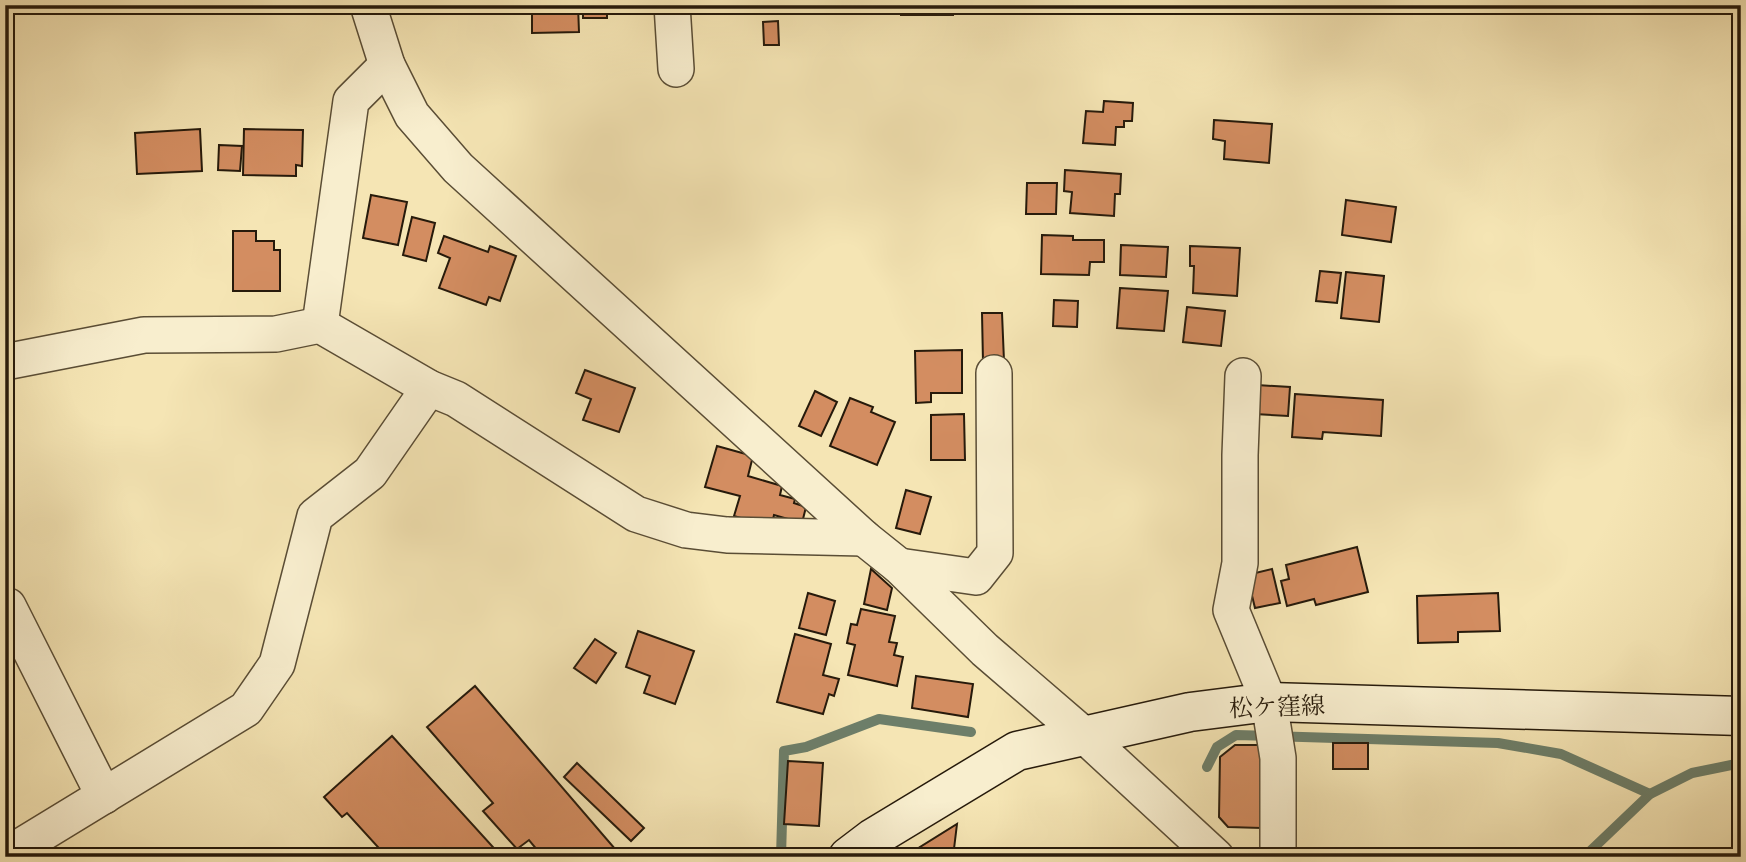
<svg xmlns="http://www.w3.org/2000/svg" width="1746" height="862" viewBox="0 0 1746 862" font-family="'IM FELL French Canon','Noto Serif JP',serif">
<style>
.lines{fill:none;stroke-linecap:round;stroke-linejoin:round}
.stream{stroke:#6d7e69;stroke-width:10}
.building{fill:#d38d61;stroke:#261a0b;stroke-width:2}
.street-casing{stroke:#5a4d35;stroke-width:38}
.secondary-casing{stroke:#261a0b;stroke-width:41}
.street{stroke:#f8eece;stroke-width:35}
.secondary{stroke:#f8eece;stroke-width:38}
.labels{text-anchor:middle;stroke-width:7;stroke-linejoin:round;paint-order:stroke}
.street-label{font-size:24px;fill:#261a0b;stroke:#f8eece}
</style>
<rect width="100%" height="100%" fill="#f5e5b4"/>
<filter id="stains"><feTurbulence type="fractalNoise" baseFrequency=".00286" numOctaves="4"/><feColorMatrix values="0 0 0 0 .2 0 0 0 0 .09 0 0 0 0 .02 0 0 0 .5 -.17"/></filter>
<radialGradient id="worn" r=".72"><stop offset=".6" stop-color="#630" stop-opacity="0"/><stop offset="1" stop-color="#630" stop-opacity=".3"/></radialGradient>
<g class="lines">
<g class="stream">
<path d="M1207,767L1217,747L1236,735L1498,743L1561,754L1650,794"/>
<path d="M781,857L784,751L806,747L879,719L971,732"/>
<path d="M1584,857L1650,794L1692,773L1741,763"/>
</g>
</g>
<g class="building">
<path d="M532,5H578L579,32L532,33Z"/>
<rect x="583" y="5" width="24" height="13"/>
<rect x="901" y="5" width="52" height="10"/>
<path d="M778,21L779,45H764L763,22Z"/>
<path d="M1104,101L1133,103L1132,121H1124V127H1116L1115,145L1083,143L1086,111L1103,112Z"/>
<path d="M1214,120L1272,124L1269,163L1224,159L1225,141L1213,139Z"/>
<path d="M200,129L202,171L137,174L135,133Z"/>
<path d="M244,129L303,130L302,166L296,165V176L243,175Z"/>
<path d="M219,145L242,146L240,171L218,170Z"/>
<path d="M1065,170L1121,174L1120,194H1115L1114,216L1070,213L1072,192L1064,191Z"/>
<path d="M1027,183H1057L1056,214H1026Z"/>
<path d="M371,195L407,202L398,245L363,238Z"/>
<path d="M1346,200L1396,207L1391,242L1342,235Z"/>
<path d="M412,217L435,223L426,261L403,255Z"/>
<path d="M233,231H256V241H274V250H280V291H233Z"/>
<path d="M1042,235L1073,236V240H1104V262H1090L1089,275L1041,274Z"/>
<path d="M444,236L488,252L490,246L516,256L500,301L489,297L486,305L439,288L450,258L438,253Z"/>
<path d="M1121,245L1168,247L1166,277L1120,275Z"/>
<path d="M1190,246L1240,248L1237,296L1193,293L1194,266H1190Z"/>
<path d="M1320,271L1341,273L1337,303L1316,301Z"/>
<path d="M1346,272L1384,276L1379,322L1341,318Z"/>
<path d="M1120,288L1168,291L1164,331L1117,328Z"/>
<path d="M1054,300L1078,301L1077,327L1053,326Z"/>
<path d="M1187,307L1225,311L1221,346L1183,342Z"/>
<path d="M982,313H1002L1004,361L983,362Z"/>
<path d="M962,350V393H931V402L916,403L915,351Z"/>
<path d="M585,370L635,388L619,432L583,420L591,399L576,393Z"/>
<path d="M1257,385L1290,387L1288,416L1255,414Z"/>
<path d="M815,391L837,402L821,436L799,426Z"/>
<path d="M1295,394L1383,400L1381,436L1323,432L1322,439L1292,437Z"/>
<path d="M850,398L873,407L871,412L895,422L877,465L830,446Z"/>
<path d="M964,414L965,460H931V415Z"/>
<path d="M717,446L753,456L748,476L782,486L780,495L795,499L794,503L806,507L802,523L774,515L771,527L734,516L740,496L705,487Z"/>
<path d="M906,490L931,497L920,534L896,528Z"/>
<path d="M1357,547L1368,592L1316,605L1314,599L1287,606L1281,581L1289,579L1286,565Z"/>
<path d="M871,569L892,588L887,610L864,604Z"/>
<path d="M1272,569L1280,603L1255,608L1247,575Z"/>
<path d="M808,593L835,601L826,635L799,628Z"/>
<path d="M1498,593L1500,631L1458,632V642L1418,643L1417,596Z"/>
<path d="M861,609L895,616L889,642L897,643L894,655L903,657L897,686L848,675L855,645L847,643L851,624L857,625Z"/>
<path d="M638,631L694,651L675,704L644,693L650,676L626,667Z"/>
<path d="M795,634L831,644L823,675L839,679L834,696L829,694L823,714L777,702Z"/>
<path d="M595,639L616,653L596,683L574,668Z"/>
<path d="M916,676L973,684L968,717L912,708Z"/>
<path d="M475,686L622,857H543L529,840L517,849L483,811L493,803L427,727Z"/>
<path d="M392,736L502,857H387L347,813L342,817L324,797Z"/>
<rect x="1333" y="743" width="35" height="26"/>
<path d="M1235,745H1262L1261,828L1228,827L1219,817L1220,757Z"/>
<path d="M788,761L823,763L819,826L784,824Z"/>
<path d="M577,763L644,828L631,841L564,777Z"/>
<path d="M957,824L953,857H904Z"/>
</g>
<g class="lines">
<g class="street-casing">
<g id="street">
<path d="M368,5L387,65L412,115L458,168L864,538L899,566L985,650L1086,737L1216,857"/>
<path d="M672,5L676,69"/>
<path d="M320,325L351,101L387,65"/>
<path d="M5,362L144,335L276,334L320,325L429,388L456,399L636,514L686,530L727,535L864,538"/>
<path d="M1243,376L1240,455V563L1231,610L1269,702L1278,758V857"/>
<path d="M899,566L976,577L995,553L994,373"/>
<path d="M8,606L104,796"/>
<path d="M5,856L246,709L277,664L315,516L370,473L429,388"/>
</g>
</g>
<g class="secondary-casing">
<path id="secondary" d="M848,857L873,838L1017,751L1190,712L1269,702L1741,716"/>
</g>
<use href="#street" class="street"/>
<use href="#secondary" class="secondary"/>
</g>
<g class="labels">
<g class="street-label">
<text transform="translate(1277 707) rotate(-2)" y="8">松ケ窪線</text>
</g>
</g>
<rect width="1746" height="862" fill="none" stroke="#f5e5b4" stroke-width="28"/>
<rect x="7" y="7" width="1732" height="848" fill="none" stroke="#261a0b" stroke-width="3.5"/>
<rect x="14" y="14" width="1718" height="834" fill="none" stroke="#261a0b" stroke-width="2"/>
<rect width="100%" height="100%" filter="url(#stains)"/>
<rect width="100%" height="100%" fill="url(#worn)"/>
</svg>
